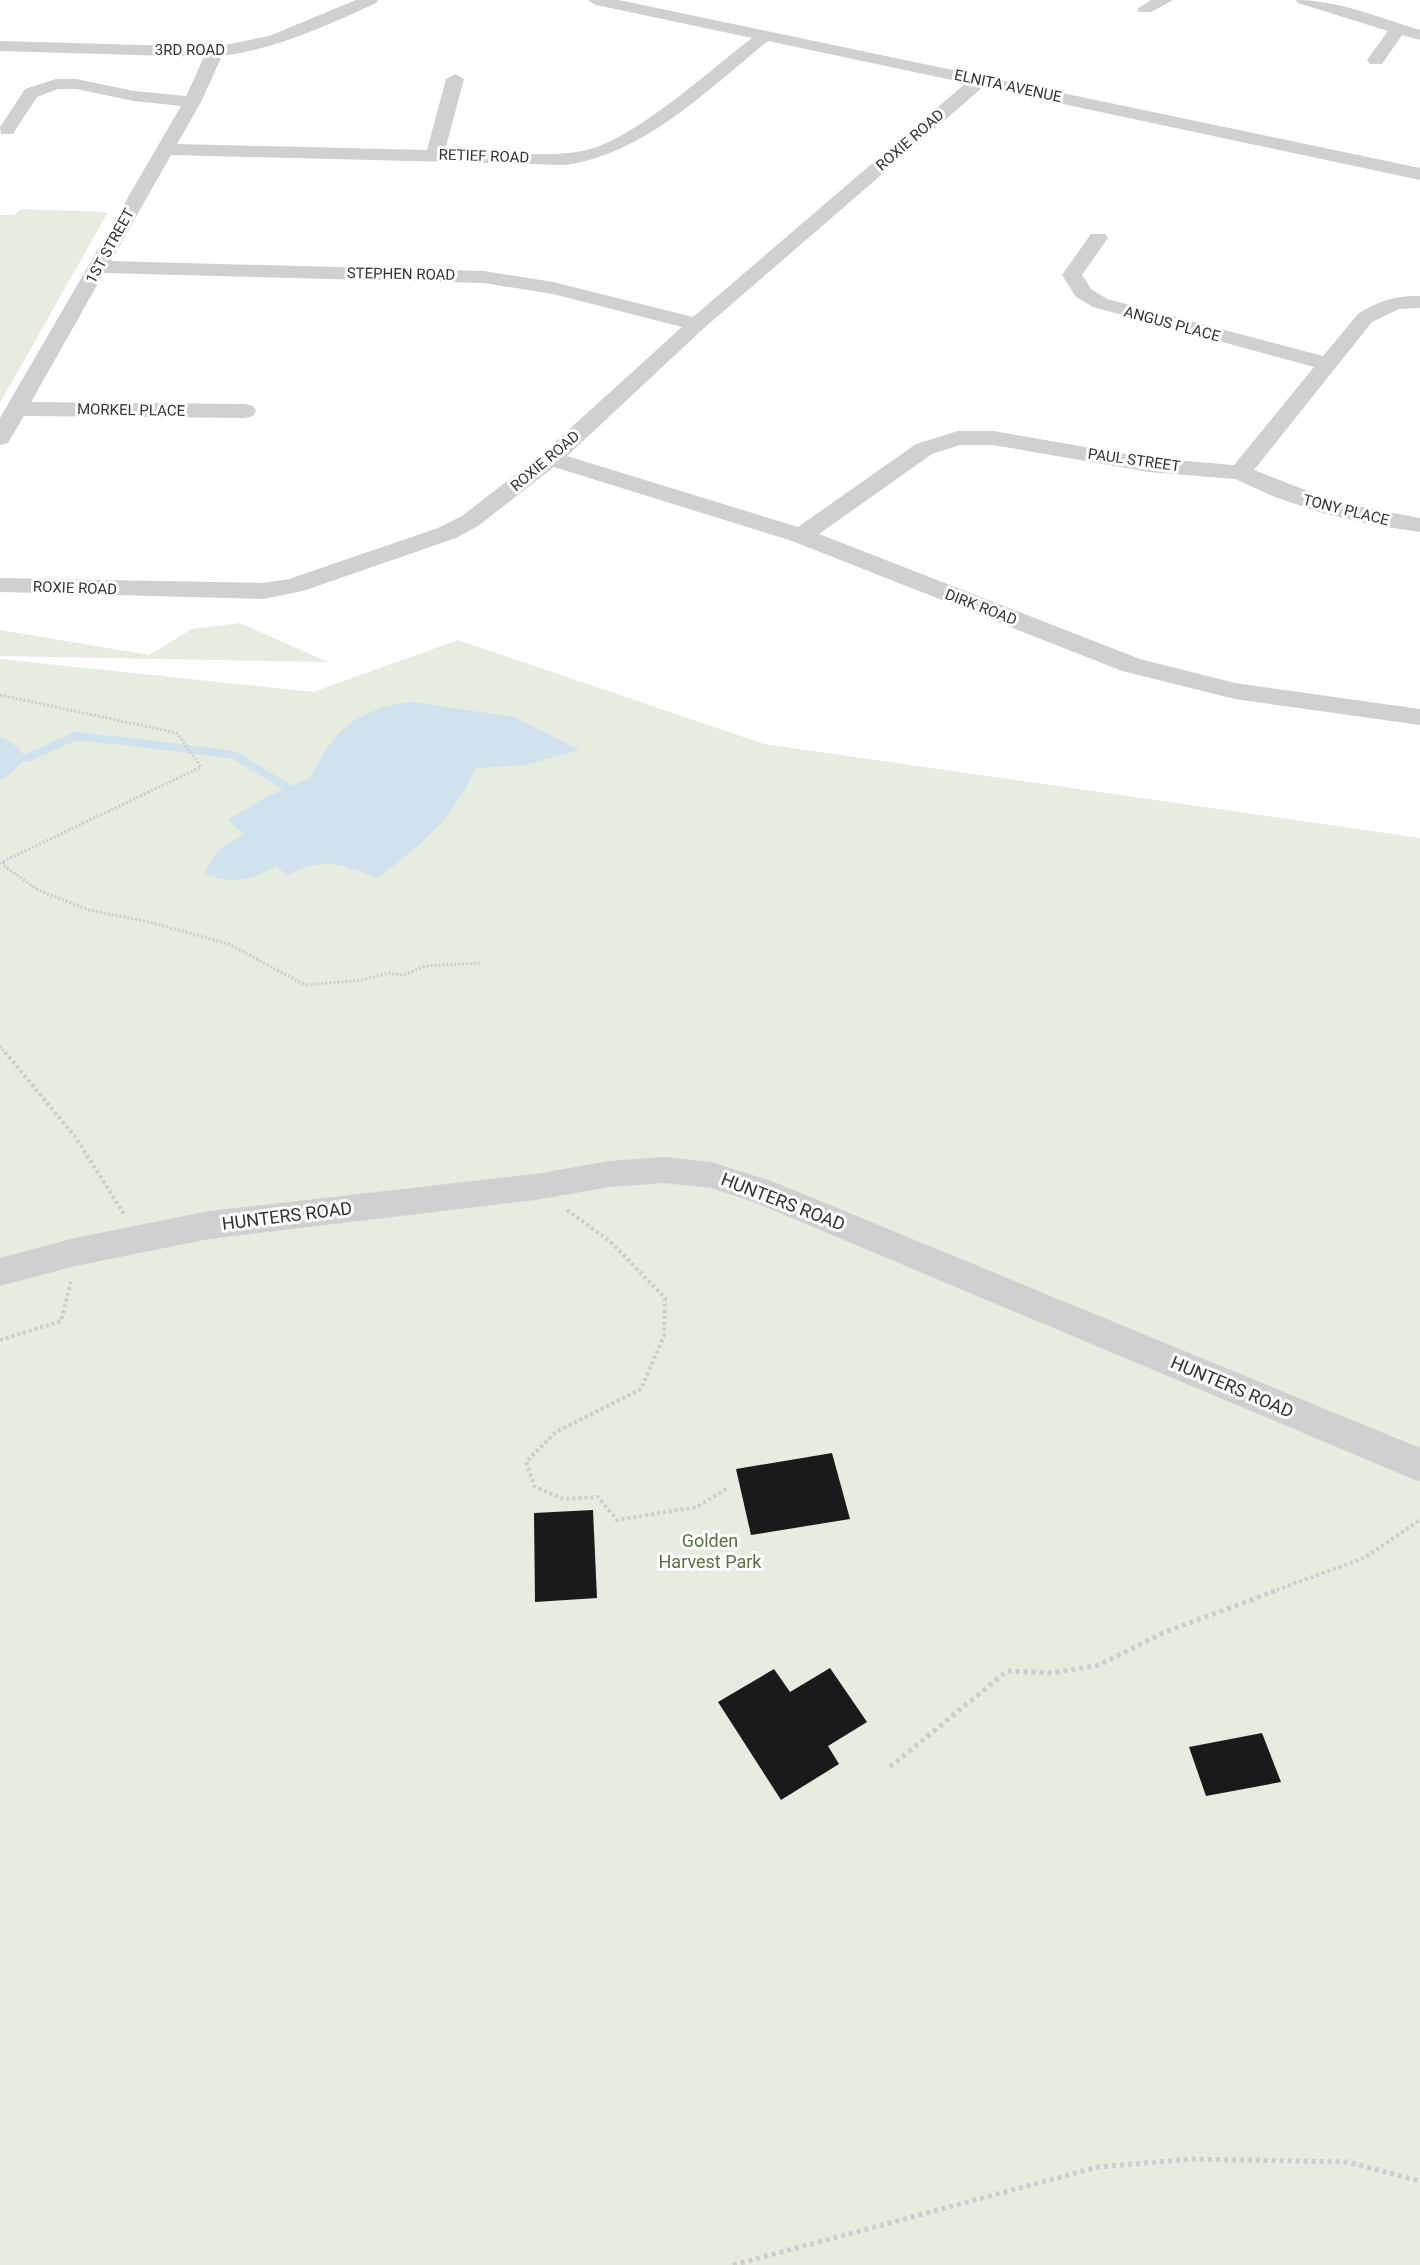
<svg xmlns="http://www.w3.org/2000/svg" width="1420" height="2265" viewBox="0 0 1420 2265" font-family="Roboto,sans-serif">
<style>
.green{fill:#e6ecdf}
.water{fill:#cfe2ee}
.lines{fill:none;stroke-linecap:round;stroke-linejoin:round}
.stream{stroke:#cfe2ee;stroke-width:8}
.building{fill:#1a1a1a}
.path-far2{stroke:#cdcdcd;stroke-width:3;stroke-dasharray:2 2;stroke-linecap:butt}
.path-far1{stroke:#cdcdcd;stroke-width:4;stroke-dasharray:3 3;stroke-linecap:butt}
.path{stroke:#cdcdcd;stroke-width:5;stroke-dasharray:4 4;stroke-linecap:butt}
.minor{fill:#d0d0d0;fill-rule:evenodd}
.labels{text-anchor:middle;stroke-width:6;stroke-linejoin:round;paint-order:stroke}
.far-street-label{font-size:15px;fill:#333;stroke:#fff}
.street-label{font-size:18px;fill:#333;stroke:#fff}
.park-label{font-size:18px;fill:#56703f;stroke:#fff}
</style>
<rect width="100%" height="100%" fill="#fff"/>
<g class="green">
<path d="M21,209L108,212L0,403V215H15Z"/>
<path d="M240,623L328,662L0,656V630L149,655L192,629Z"/>
<path d="M458,640L764,744L1420,838V2265H0V659L313,692Z"/>
</g>
<g class="water">
<path d="M413,702L514,717L580,750L524,765L476,768C450,822 424,842 378,878C340,865 325,855 287,876L277,866C250,880 234,885 204,874L217,851L244,834L228,820L264,798L310,778C334,729 358,708 413,702Z"/>
<path d="M0,737L11,742L27,758L4,779H0Z"/>
</g>
<g class="lines">
<path class="stream" d="M27,758L76,736L139,743L234,755L288,788"/>
</g>
<g class="building">
<path d="M832,1453L850,1519L751,1535L736,1469Z"/>
<path d="M593,1510L597,1598L535,1602L534,1513Z"/>
<path d="M830,1668L867,1722L828,1746L839,1764L781,1800L718,1702L774,1669L790,1692Z"/>
<path d="M1262,1733L1281,1782L1206,1796L1189,1747Z"/>
</g>
<g class="lines">
<g class="path-far2">
<path d="M0,695L177,733L201,767L0,863"/>
<path d="M4,862L3,865L38,890L89,910L149,922L229,944L305,985L362,980L389,973L404,975L425,966L481,963"/>
<path d="M0,1046L6,1054"/>
</g>
<g class="path-far1">
<path d="M5,1052L76,1138L124,1214"/>
<path d="M567,1210L611,1242L665,1298L664,1336L641,1389L556,1432L526,1462L535,1487L564,1499L598,1497L617,1520L697,1507L726,1489"/>
<path d="M0,1340L61,1321L71,1282"/>
<path d="M1271,1592L1364,1558L1420,1520"/>
</g>
<g class="path">
<path d="M890,1767L1007,1671L1052,1673L1099,1665L1165,1632L1275,1591"/>
<path d="M733,2265L1098,2167L1191,2159L1347,2162L1420,2181"/>
</g>
<g class="minor">
<path d="M356,0H378L376,3C326,26 276,49 222,56L201,102L177,144L427,150L446,79L455,74L464,79L445,150C487,151 547,159 587,150C636,138 709,71 752,38L596,5L588,0H619L1420,168V180L983,87L704,328L567,456L798,527L916,444L958,431H993L1149,458L1234,465L1314,367L1093,307L1076,297L1062,275L1091,234H1105L1108,238L1082,275L1091,289L1107,299L1323,356L1358,314C1377,301 1397,295 1420,296V308L1399,309L1372,322L1254,470L1336,502L1420,518V532L1373,525L1319,512L1275,497L1235,479L1149,472L993,445H960L932,454L819,534L1140,659L1235,683L1420,709V725L1235,699L1122,671L792,541L554,467L478,526L456,538L303,591L263,599L0,592V578L263,583L289,579L438,528L462,516L543,453L682,327L553,294L484,283L104,273L31,402L245,404L253,406L256,411L253,416L245,418L24,416L8,443L0,445V418L181,106L134,101L76,89H58L37,97L13,134H1L0,127L25,89L56,79H76L134,91L186,96L204,57L0,51V41L215,47L269,36ZM768,41L966,83L693,317L553,282L484,271L111,261L171,155L565,165C645,154 707,90 768,41Z"/>
<path d="M1151,0H1173L1151,12H1139L1137,9Z"/>
<path d="M1296,0C1338,0 1380,18 1420,30V40L1402,35L1382,64H1370L1367,60L1388,31L1298,3Z"/>
<path d="M664,1157L711,1162L774,1182L1420,1448V1482L751,1201L711,1188L664,1183L610,1187L535,1200L209,1239L75,1266L0,1286V1258L75,1238L209,1211L535,1174L610,1161Z"/>
</g>
</g>
<g class="labels">
<g class="far-street-label">
<text x="190" y="55">3RD ROAD</text>
<text transform="translate(1008 86) rotate(12)" y="5">ELNITA AVENUE</text>
<text transform="translate(910 140) rotate(-41)" y="5">ROXIE ROAD</text>
<text transform="translate(484 156) rotate(2)" y="5">RETIEF ROAD</text>
<text transform="translate(110 246) rotate(-61)" y="5">1ST STREET</text>
<text transform="translate(401 274) rotate(1)" y="5">STEPHEN ROAD</text>
<text transform="translate(1172 324) rotate(15)" y="5">ANGUS PLACE</text>
<text transform="translate(131 410) rotate(1)" y="5">MORKEL PLACE</text>
<text transform="translate(1134 460) rotate(8)" y="5">PAUL STREET</text>
<text transform="translate(545 461) rotate(-40)" y="5">ROXIE ROAD</text>
<text transform="translate(1346 510) rotate(14)" y="5">TONY PLACE</text>
<text transform="translate(75 588) rotate(2)" y="5">ROXIE ROAD</text>
<text transform="translate(981 607) rotate(21)" y="5">DIRK ROAD</text>
</g>
<g class="street-label">
<text transform="translate(783 1202) rotate(21)" y="6">HUNTERS ROAD</text>
<text transform="translate(287 1216) rotate(-7)" y="6">HUNTERS ROAD</text>
<text transform="translate(1232 1387) rotate(23)" y="6">HUNTERS ROAD</text>
</g>
<g class="park-label">
<text x="710" y="1547">Golden<tspan x="710" dy="21">Harvest Park</tspan></text>
</g>
</g>
</svg>
